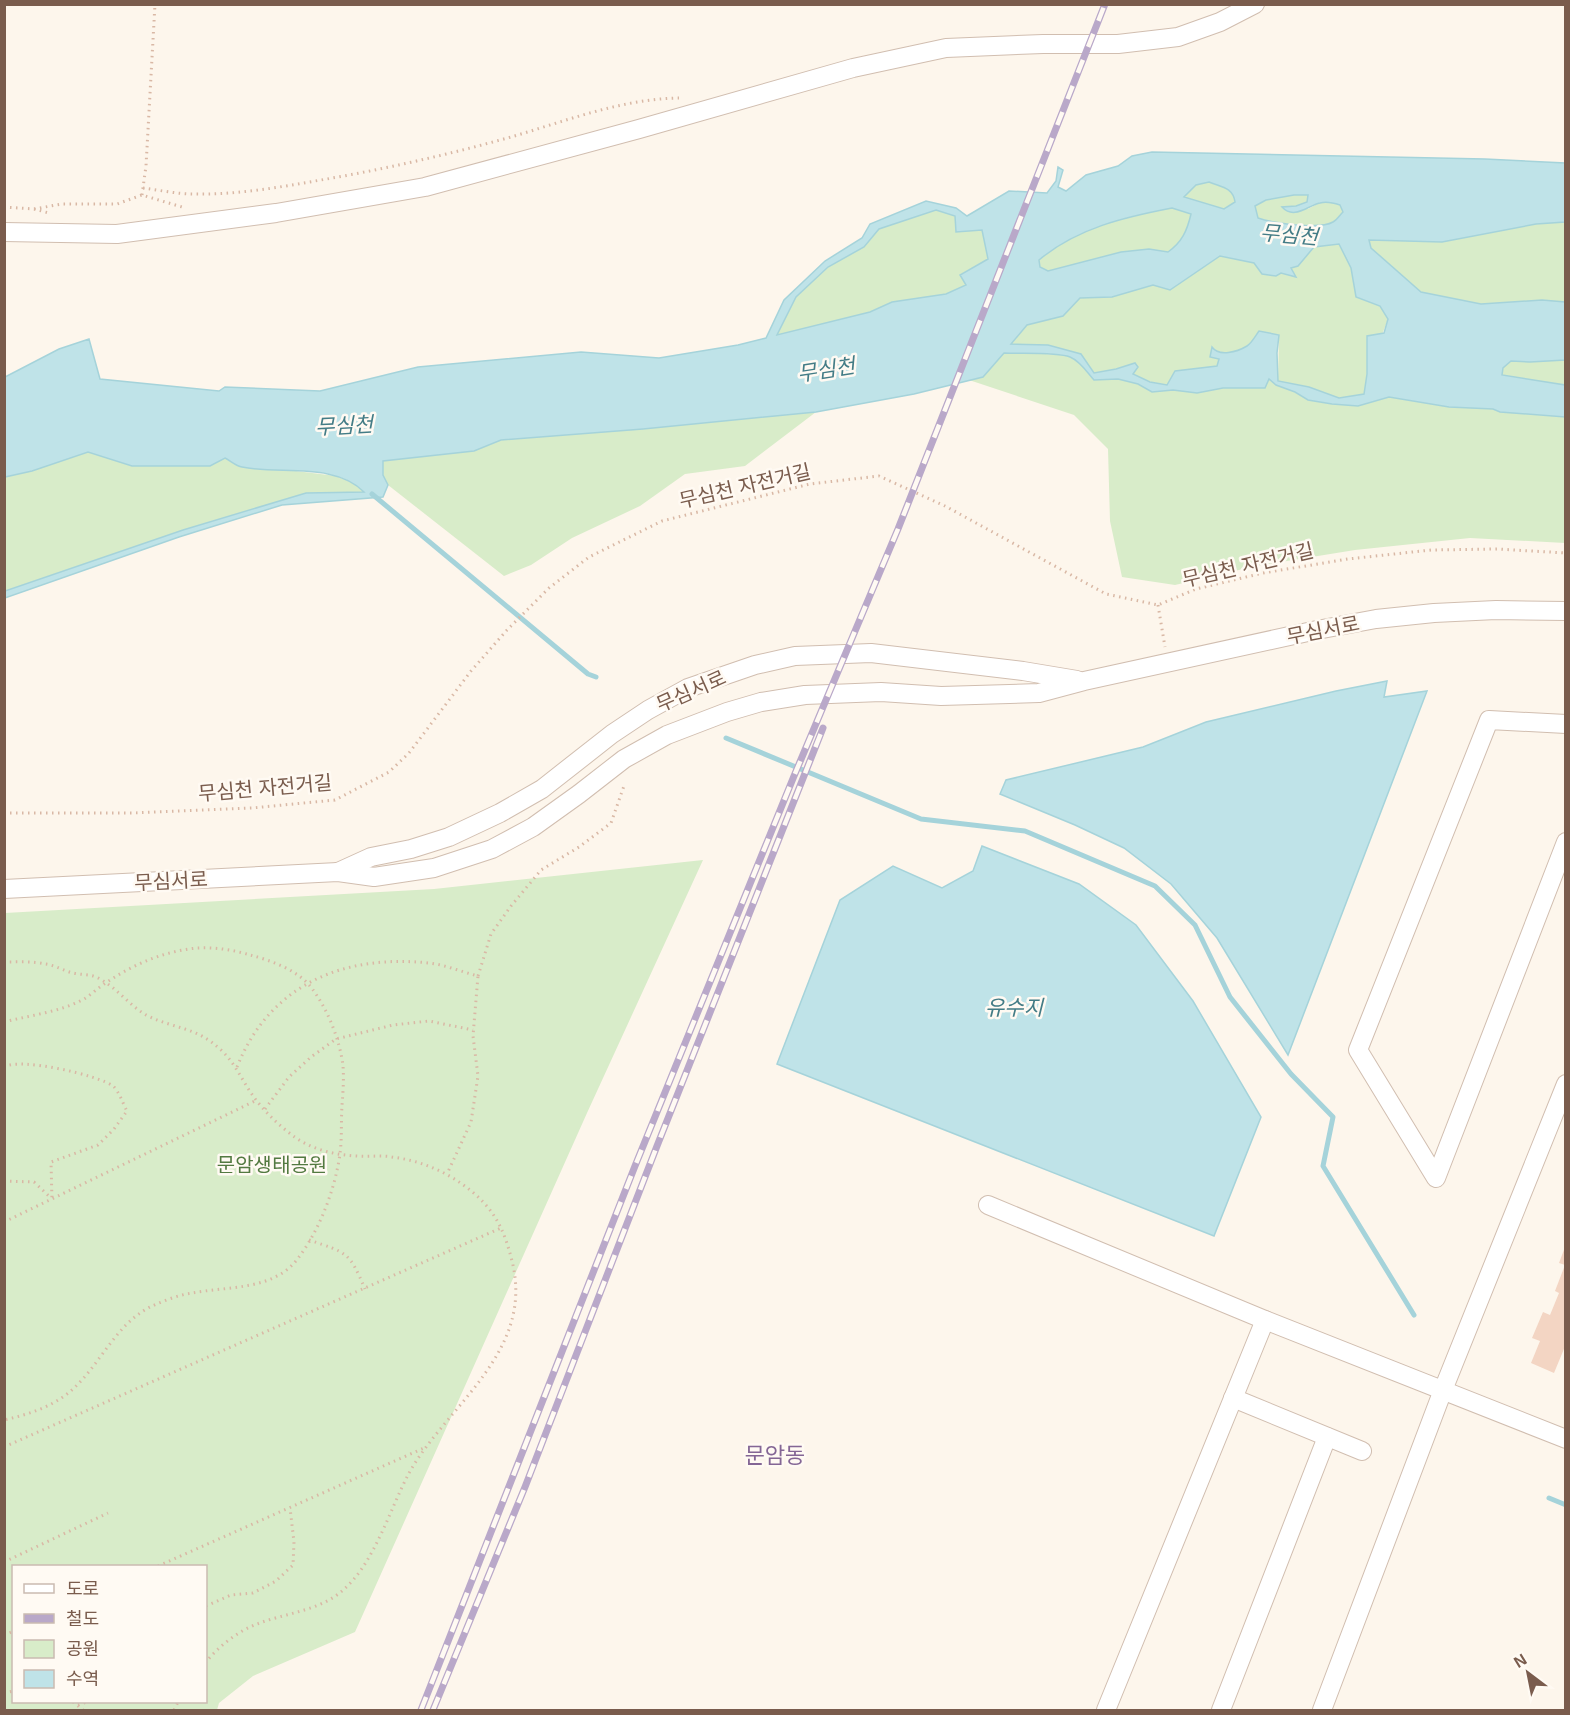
<svg xmlns="http://www.w3.org/2000/svg" width="1570" height="1715" viewBox="0 0 1570 1715" font-family="Helvetica,'Noto Sans KR',sans-serif">
<style>
.green{fill:#d8ecc9;fill-rule:evenodd}
.water{fill:#bfe3e8;stroke:#a5d3da;stroke-width:1.5;fill-rule:evenodd}
.lines{fill:none;stroke-linecap:round;stroke-linejoin:round}
.stream{stroke:#a5d3da;stroke-width:5}
.building{fill:#f3d5c3}
.minor-casing{stroke:#d1beb0;stroke-width:20}
.path{stroke:#d9b8a5;stroke-width:3;stroke-dasharray:1.5 4.5;stroke-linecap:butt}
.minor{stroke:#fff;stroke-width:18}
.rail-casing{stroke:#b9a8c9;stroke-width:7}
.rail{stroke:#fffaf3;stroke-width:4.5;stroke-dasharray:14;stroke-linecap:butt}
.labels{text-anchor:middle;stroke-width:5;stroke-linejoin:round;paint-order:stroke}
.street-label{font-size:20px;fill:#7a5c4d;stroke:#fffaf3}
.park-label{font-size:20px;fill:#537a41;stroke:#fffaf3}
.water-label{font-size:21px;font-style:italic;fill:#437c86;stroke:#fffaf3}
.quarter-label{font-size:22px;fill:#846695;stroke:#fffaf3}
</style>
<rect width="100%" height="100%" fill="#fdf6ec"/>
<g class="green">
<path d="M1209,182C1221,187 1233,187 1235,202L1224,209L1183,197L1196,184Z"/>
<path d="M1294,195H1308L1307,202L1296,206L1282,207L1308,209L1319,203L1332,202L1340,205L1344,212C1340,215 1337,220 1333,222C1319,230 1273,223 1258,218L1254,206L1266,200Z"/>
<path d="M1172,208L1191,214C1188,231 1182,242 1168,252C1127,246 1087,262 1048,271L1040,267L1039,260C1077,228 1125,217 1172,208Z"/>
<path d="M936,210L955,216L982,230L988,259L961,274L967,285L946,294L892,302L870,312L776,336L796,297L828,267L864,247L879,229Z"/>
<path d="M1565,222V302L1542,300L1481,304L1421,292L1371,248L1369,239L1442,242L1536,224Z"/>
<path d="M1339,244L1351,268L1356,297L1380,306L1388,319L1367,374L1364,394L1339,398L1309,387L1278,381L1279,335L1259,331C1256,335 1254,340 1250,343C1242,352 1220,356 1212,348L1219,359L1218,366L1175,371L1167,385L1151,382L1132,374L1135,363L1116,369L1094,373L1081,354L1010,345L1027,325L1063,316L1080,298L1112,297L1153,285L1170,290L1220,256L1254,263L1295,276L1291,268L1298,266L1314,247Z"/>
<path d="M1004,353C1021,355 1056,352 1070,357C1080,361 1087,372 1094,380L1117,379L1138,384L1152,392L1173,390L1197,393L1223,388H1264L1269,379L1276,385L1295,392L1308,400L1332,404L1358,406L1389,397L1449,407L1493,409L1500,412L1565,417V543L1470,538L1355,550L1256,566L1175,585L1122,577L1110,521L1108,449L1074,415L969,380L983,377Z"/>
<path d="M1558,359L1565,360V385L1501,375L1503,368L1510,361L1530,362Z"/>
<path d="M816,412L745,466L685,474L640,506L572,538L531,565L504,576L388,485L383,476V461L474,451L501,440L643,429Z"/>
<path d="M88,452L132,466H210L225,458L241,467L288,470L336,476L356,484L365,493H306L183,530L5,591L4,477L32,471Z"/>
<path d="M703,860L587,1113L355,1632L253,1676L219,1703L217,1710H5V913L434,889ZM206,1566V1702H14V1566Z"/>
</g>
<g class="water">
<path d="M1152,152L1485,159L1565,163V222L1536,224L1442,242L1369,240L1371,248L1421,292L1481,304L1542,300L1565,302V360L1530,362L1511,361L1503,368L1502,375L1565,385V417L1500,412L1493,409L1449,407L1389,397L1358,406L1332,404L1308,400L1295,392L1276,385L1269,379L1265,388H1223L1197,393L1173,390L1152,392L1138,384L1118,379L1094,380C1087,372 1080,361 1070,357C1056,352 1021,354 1004,353L983,377L914,394L816,412L643,429L501,440L474,451L383,461V475L388,485L383,497L282,505L179,537L5,598V591L183,530L306,493L364,492C335,462 280,475 242,467C236,466 231,461 225,458L210,466H132L88,452L32,471L5,477V377L59,349L89,339L100,379L219,391L225,387L320,391L418,367L581,352L659,358L738,345L766,338L784,300L825,261L862,238L870,224L926,201L956,208L967,216L1009,191L1047,193L1056,181L1058,167L1063,170L1058,187L1066,191L1086,175L1118,166L1132,156ZM1209,182C1221,187 1233,187 1235,202L1224,209L1184,197L1196,185ZM1294,195H1308L1307,202L1296,206L1282,207C1294,220 1307,206 1320,203C1327,201 1334,203 1340,205L1343,212C1340,215 1337,220 1333,222C1319,230 1273,223 1258,218L1255,206L1266,200ZM1172,208L1191,214C1187,231 1182,242 1168,252L1149,249L1121,252L1048,271L1040,267L1039,260C1077,228 1125,217 1172,208ZM936,210L955,216L956,232L982,230L988,259L960,275L966,285L946,294L892,302L870,312L777,335L796,297L828,267L864,247L879,229ZM1339,244L1351,268L1356,297L1380,306L1388,319L1384,333L1367,336V374L1364,394L1339,398L1309,387L1278,381L1277,353L1279,335L1259,331C1256,335 1252,343 1247,346C1237,352 1219,357 1212,347L1210,357L1219,359L1217,366L1175,371L1167,385L1150,382L1133,374L1138,367L1135,363L1116,369L1094,373L1081,354L1048,345L1011,344L1027,325L1063,316L1080,298L1112,297L1153,285L1170,290L1220,256L1254,263L1262,274L1276,276L1281,273L1296,277L1291,268L1298,266L1314,247Z"/>
<path d="M1387,681L1384,697L1427,691L1288,1055L1217,938L1171,884L1124,848L1075,825L1000,794L1006,780L1143,747L1206,722L1336,691Z"/>
<path d="M982,846L1079,884L1136,925L1193,1001L1261,1117L1214,1236L777,1064L840,900L893,866L942,888L973,871Z"/>
</g>
<g class="lines">
<g class="stream">
<path d="M372,494L588,674L596,677"/>
<path d="M726,738L921,819L1025,831L1155,886L1195,925L1230,997L1291,1074L1333,1117L1323,1166L1414,1315"/>
<path d="M1549,1498L1566,1505"/>
</g>
</g>
<path class="building" d="M1565,1247L1566,1344L1554,1373L1531,1363L1540,1341L1532,1338L1543,1312L1550,1315L1559,1293L1555,1291L1565,1265L1559,1263Z"/>
<g class="lines">
<g class="minor-casing">
<g id="minor">
<path d="M4,232L117,234L276,213L425,187L639,129L853,68L946,48L1043,44H1118L1178,37L1220,22L1255,4"/>
<path d="M1566,724L1489,720L1358,1050L1436,1178L1566,842"/>
<path d="M338,872L371,857L411,849L449,837L500,813L542,789L612,734L648,710L688,688L755,665L795,656L871,653L1023,671L1077,680"/>
<path d="M4,889L338,872L374,877L434,868L492,849L533,827L579,794L624,759L667,735L727,712L761,702L805,695L881,692L941,696L1039,693L1084,681L1317,630L1376,619L1434,613L1496,610L1566,611"/>
<path d="M988,1205L1265,1320"/>
<path d="M1233,1398L1362,1451"/>
<path d="M1106,1710L1265,1320L1566,1439"/>
<path d="M1221,1710L1327,1437"/>
<path d="M1322,1710L1443,1390L1566,1084"/>
</g>
</g>
<g class="path">
<path d="M143,188C159,190 177,194 193,194C234,195 275,188 315,181C381,170 447,155 511,137C566,121 621,99 679,98"/>
<path d="M142,195L146,166L155,4"/>
<path d="M4,207L34,209L49,213"/>
<path d="M34,209L62,204H117L142,195L182,207"/>
<path d="M1158,605L1165,647"/>
<path d="M4,813H133L252,808L335,800L389,772L409,753L471,671L507,630L549,588L589,557L662,521L810,484L879,476L945,506L1106,594L1158,605L1196,589L1263,573L1348,559L1431,550L1497,549L1566,553"/>
<path d="M4,962C17,962 33,961 45,964C55,965 64,971 73,973C81,975 89,974 96,977C116,986 129,1006 148,1016C175,1029 197,1027 221,1050C234,1062 241,1078 251,1093C262,1109 276,1123 292,1135C310,1149 334,1155 357,1156C369,1157 381,1155 392,1157C424,1161 452,1174 476,1195C497,1214 505,1233 512,1261C535,1352 448,1404 409,1473C390,1509 374,1564 343,1590C320,1611 285,1613 257,1624C238,1631 218,1647 206,1662"/>
<path d="M478,976L491,934L511,906L541,870L579,847L611,823L625,783"/>
<path d="M4,1022C31,1015 60,1012 84,999C92,994 99,987 107,982C134,964 165,951 197,948C215,947 234,950 250,955C270,960 297,970 310,986C327,1007 340,1040 343,1066C344,1079 343,1093 342,1105C341,1121 342,1138 340,1154C335,1189 320,1229 299,1257C275,1291 228,1286 192,1293C178,1295 163,1301 150,1307C113,1326 99,1369 67,1394C49,1408 26,1415 4,1420"/>
<path d="M4,1067C19,1057 98,1075 113,1086C119,1091 123,1104 127,1111L114,1129L98,1145L51,1162L52,1200"/>
<path d="M237,1067C270,984 344,954 429,963C446,965 462,972 478,976L473,1036L478,1076L471,1122L447,1174"/>
<path d="M265,1109L289,1077L311,1057L336,1039L393,1025L429,1021L473,1030"/>
<path d="M4,1181L34,1182L51,1198"/>
<path d="M4,1222L257,1100"/>
<path d="M309,1240C347,1253 349,1251 365,1289"/>
<path d="M4,1447L501,1228"/>
<path d="M4,1562L108,1513"/>
<path d="M158,1566L424,1448"/>
<path d="M206,1606L231,1595L253,1593L276,1581L293,1565L294,1542L290,1508"/>
<path d="M4,1635L14,1631"/>
<path d="M4,1693L14,1691"/>
<path d="M73,1702L83,1710"/>
<path d="M78,1705L87,1702"/>
<path d="M174,1710L178,1702"/>
</g>
<use href="#minor" class="minor"/>
<g class="rail-casing">
<g id="rail">
<path d="M421,1710L635,1166L794,776L898,529L1105,4"/>
<path d="M433,1710L525,1487L657,1146L823,728"/>
</g>
</g>
<use href="#rail" class="rail"/>
</g>
<g class="labels">
<g class="street-label">
<text transform="translate(745 486) rotate(-13)" y="7">무심천 자전거길</text>
<text transform="translate(1248 565) rotate(-13)" y="7">무심천 자전거길</text>
<text transform="translate(1323 630) rotate(-11)" y="7">무심서로</text>
<text transform="translate(691 691) rotate(-24)" y="7">무심서로</text>
<text transform="translate(265 788) rotate(-5)" y="7">무심천 자전거길</text>
<text transform="translate(171 881) rotate(-3)" y="7">무심서로</text>
</g>
<g class="park-label">
<text x="272" y="1172">문암생태공원</text>
</g>
<g class="water-label">
<text transform="translate(1289 235) rotate(5)" y="7">무심천</text>
<text transform="translate(826 370) rotate(-9)" y="7">무심천</text>
<text transform="translate(344 426) rotate(-3)" y="7">무심천</text>
<text x="1014" y="1015">유수지</text>
</g>
<g class="quarter-label">
<text x="775" y="1463">문암동</text>
</g>
</g>
<rect width="1570" height="1715" fill="none" stroke="#7a5c4d" stroke-width="12"/>
<rect x="12" y="1565" width="195" height="138" fill="#fffaf3" stroke="#cabbb1" stroke-width="1.5"/>
<rect x="24" y="1584" width="30" height="9" fill="#ffffff" stroke="#cabbb1" stroke-width="1.5"/>
<text x="66" y="1595" font-size="18" fill="#7a5c4d">도로</text>
<rect x="24" y="1614" width="30" height="9" fill="#b9a8c9" stroke="#cabbb1" stroke-width="1.5"/>
<text x="66" y="1625" font-size="18" fill="#7a5c4d">철도</text>
<rect x="24" y="1640" width="30" height="18" fill="#d8ecc9" stroke="#cabbb1" stroke-width="1.5"/>
<text x="66" y="1655" font-size="18" fill="#7a5c4d">공원</text>
<rect x="24" y="1670" width="30" height="18" fill="#bfe3e8" stroke="#cabbb1" stroke-width="1.5"/>
<text x="66" y="1685" font-size="18" fill="#7a5c4d">수역</text>
<g transform="translate(1528 1673) rotate(328)" stroke="#fffaf3" stroke-width="4.5" paint-order="stroke">
<path d="M0-4.5L10 22L0 15L-10 22Z" fill="#7a5c4d"/>
<text y="-9" font-size="16" font-weight="bold" text-anchor="middle" fill="#7a5c4d">N</text>
</g>
</svg>
